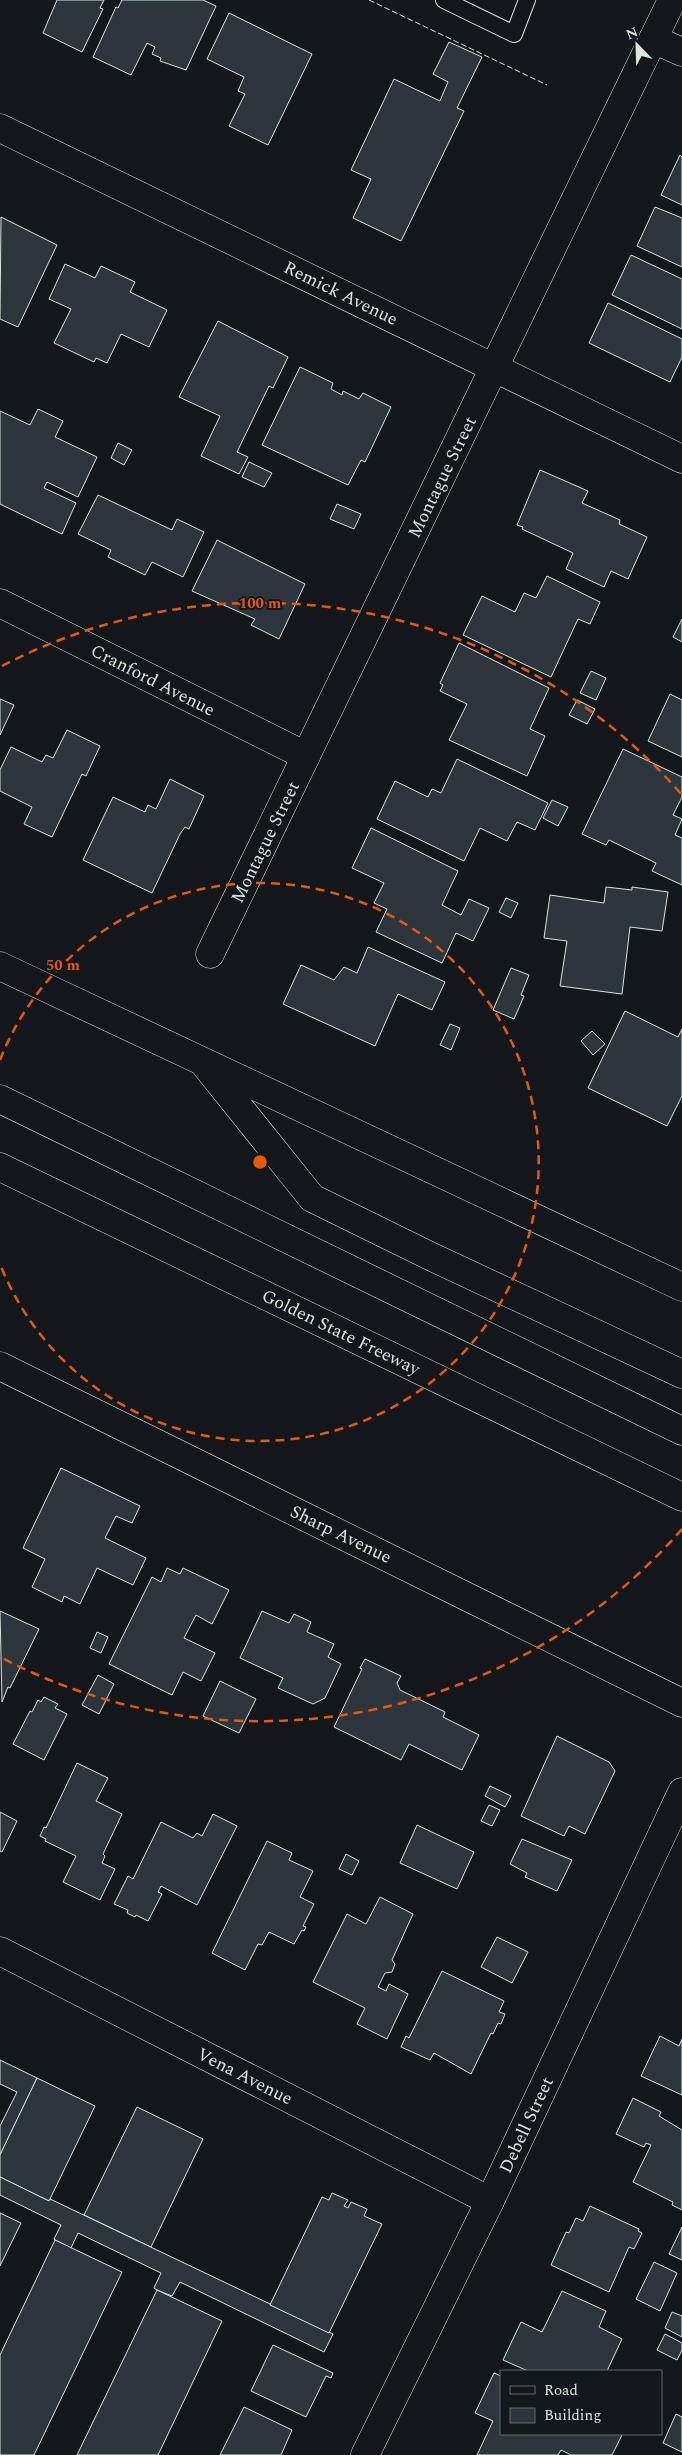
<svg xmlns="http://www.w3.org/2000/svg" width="682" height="2455" viewBox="0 0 682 2455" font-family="Spectral,serif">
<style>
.building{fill:#2c363c;stroke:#d8e6dc}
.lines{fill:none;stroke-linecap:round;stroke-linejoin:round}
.service-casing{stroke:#d8e6dc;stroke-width:18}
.minor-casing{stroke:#d8e6dc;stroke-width:29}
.motorway-casing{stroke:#d8e6dc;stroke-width:29}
.service{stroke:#14181c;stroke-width:16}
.minor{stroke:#14181c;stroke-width:28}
.motorway{stroke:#14181c;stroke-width:28}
.fence{stroke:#d8e6dc;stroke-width:1;stroke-dasharray:6 2.5;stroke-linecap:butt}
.ring{fill:none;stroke:#e8590c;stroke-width:2.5;stroke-dasharray:9 6}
.labels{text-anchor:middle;stroke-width:4;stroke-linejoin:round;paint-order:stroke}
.street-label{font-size:18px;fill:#d8e6dc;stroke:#14181c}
.centre{fill:#e8590c;stroke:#14181c;stroke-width:2.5}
.ring-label{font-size:15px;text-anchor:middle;font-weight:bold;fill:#e8590c;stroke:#14181c;stroke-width:4;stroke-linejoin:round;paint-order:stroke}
</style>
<rect width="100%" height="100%" fill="#14181c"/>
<g class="building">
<path d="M57,0H104L100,8L103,9L82,52L43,33Z"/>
<path d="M122,0H203L216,6L186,70L160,61L161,58L152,54L155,47L147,43L131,75L93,57L116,7L118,8Z"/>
<path d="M229,13L312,54L268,145L229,126L245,94L238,91L244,77L207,59Z"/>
<path d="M449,42L482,57L457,108L464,111L401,241L353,218L371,179L351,170L394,79L440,101L448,82L433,74Z"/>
<path d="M680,155L682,157V205L661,195Z"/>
<path d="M655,207L682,218V267L637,246Z"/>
<path d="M1,217L57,245L18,327L0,319Z"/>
<path d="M631,255L682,279V329L612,295Z"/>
<path d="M65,264L95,278L101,266L135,282L130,292L167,310L149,347L121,334L107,363L96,358L94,362L54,343L71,309L49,299Z"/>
<path d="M608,303L682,339V357L670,382L589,343Z"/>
<path d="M218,321L288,357L273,388L269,386L237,452L248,457L239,474L201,456L220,416L179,397Z"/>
<path d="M300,367L333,383L331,389L342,395L343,391L359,399L363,393L391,407L365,462L361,460L348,485L262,445Z"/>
<path d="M38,409L63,421L55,437L97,457L78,497L47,482L44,488L76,503L62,534L0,504V411L30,425Z"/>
<path d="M118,443L132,450L124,465L111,458Z"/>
<path d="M249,462L272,473L264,487L242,477Z"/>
<path d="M540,470L588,491L582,503L620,520L619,524L647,537L628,579L611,571L604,587L566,569L573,553L522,529L523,527L517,525Z"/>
<path d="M98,495L172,530L177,519L204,532L183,577L152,562L145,575L108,557L111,550L78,534Z"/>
<path d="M337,504L361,514L354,529L330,519Z"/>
<path d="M217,540L305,584L279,639L251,625L255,619L192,591Z"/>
<path d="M547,576L600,602L590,624L578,619L551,677L463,635L482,596L515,612L524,593L536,598Z"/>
<path d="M682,619V642L673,637Z"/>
<path d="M459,643L549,688L530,729L545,736L527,776L449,740L467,704L440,691L443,685L440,683Z"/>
<path d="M591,671L606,678L596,700L580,693Z"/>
<path d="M670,694L682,700V757L648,741Z"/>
<path d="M0,699L14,705L0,735Z"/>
<path d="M577,700L595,709L587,724L569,715Z"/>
<path d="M67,730L100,746L86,776L82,774L52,837L24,824L32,807L0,791V770L11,747L42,762L46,755L53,758Z"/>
<path d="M623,749L682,777V797L673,815L682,819L675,835L682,838V885L652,871L656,863L609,840L606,845L582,834Z"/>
<path d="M457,759L548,803L535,830L517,822L507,841L480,828L464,861L377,819L395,781L428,797L432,789L441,793Z"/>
<path d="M170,779L204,796L189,829L185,827L180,834L152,893L83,860L113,797L145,812L148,805L156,809Z"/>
<path d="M552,800L568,807L558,826L543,818Z"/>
<path d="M371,828L458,871L442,905L461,915L469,899L489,908L473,941L456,933L442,963L376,932L387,909L374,903L384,883L352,868Z"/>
<path d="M606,887L632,890V887L668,892L662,931L630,927L622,994L560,986L567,941L544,938L550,895L604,903Z"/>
<path d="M506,898L518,903L511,918L499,912Z"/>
<path d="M368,947L445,982L432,1010L398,994L375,1046L283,1004L301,965L334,980L344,967L357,973Z"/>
<path d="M511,968L529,975L521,995L524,996L514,1019L493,1010Z"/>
<path d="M625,1011L678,1037L682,1029V1096L667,1126L588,1088Z"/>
<path d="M450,1024L460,1028L451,1050L440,1045Z"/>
<path d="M592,1031L605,1044L593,1055L581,1041Z"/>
<path d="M61,1468L140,1506L132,1523L116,1516L105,1538L146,1558L133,1585L97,1568L80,1604L64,1596L62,1602L32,1587L45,1559L23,1548Z"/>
<path d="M167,1568L180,1574L183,1568L229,1590L212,1624L196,1615L184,1638L215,1653L201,1681L183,1672L172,1695L109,1664L152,1577L161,1582Z"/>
<path d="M0,1611L39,1629L10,1688L8,1687L2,1702Z"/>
<path d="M262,1611L289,1623L294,1614L311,1622L307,1632L334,1644L328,1657L341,1664L325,1698L313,1704L278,1688L283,1678L240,1658Z"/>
<path d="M97,1632L108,1637L101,1653L90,1648Z"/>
<path d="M365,1659L401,1676L397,1683L400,1690L445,1712L443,1717L479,1735L462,1770L409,1744L401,1760L334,1727L362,1669L360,1668Z"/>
<path d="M98,1675L114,1684L99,1714L82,1705Z"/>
<path d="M220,1681L256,1699L239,1733L203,1716Z"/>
<path d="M44,1697L58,1704L55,1708L67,1714L44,1760L13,1744L30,1711L32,1712L38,1700L41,1702Z"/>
<path d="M557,1736L609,1762L615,1771L585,1834L569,1826L564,1836L521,1816Z"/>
<path d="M77,1763L108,1778L96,1801L122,1814L103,1854L105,1856L102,1863L115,1869L100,1900L63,1882L76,1856L45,1841L46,1839L40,1836L44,1827L46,1828Z"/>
<path d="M490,1786L511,1796L505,1807L485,1796Z"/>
<path d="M489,1805L500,1810L492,1826L481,1821Z"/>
<path d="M0,1812L17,1821L2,1852L0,1851Z"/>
<path d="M213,1814L237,1826L197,1905L161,1886L158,1892L162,1894L148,1921L136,1915L135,1917L127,1913L128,1910L114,1904L128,1876L133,1879L161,1822L193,1838L197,1833L202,1836Z"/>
<path d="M417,1825L474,1852L457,1889L400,1863Z"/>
<path d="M522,1839L572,1860L557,1891L525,1877L527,1873L510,1864Z"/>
<path d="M267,1841L292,1853L289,1860L313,1871L300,1897L314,1904L303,1926L306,1927L304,1931L302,1930L294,1944L269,1932L262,1945L258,1944L245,1970L212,1953Z"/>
<path d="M346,1854L359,1861L352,1875L339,1869Z"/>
<path d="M380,1897L413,1914L392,1960L395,1964L392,1972L385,1973L378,1987L386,1991L389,1984L408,1994L387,2039L357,2024L365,2008L313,1982L347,1914L366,1924Z"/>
<path d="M497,1937L528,1952L512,1983L481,1967Z"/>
<path d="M442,1971L504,2001L499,2012L505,2014L501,2024L498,2023L493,2034L491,2033L471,2074L434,2053L430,2060L401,2047L406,2036L409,2038Z"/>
<path d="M660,2036L679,2046L682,2039V2095L641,2076Z"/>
<path d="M0,2060L37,2078L0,2155V2126L17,2092L0,2084Z"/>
<path d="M37,2078L95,2106L49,2201L0,2177V2155Z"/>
<path d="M633,2098L661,2112L659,2116L682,2130V2210L672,2205L673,2202L633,2182L651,2145L646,2143L644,2147L616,2134Z"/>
<path d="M137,2107L203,2139L151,2247L84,2215Z"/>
<path d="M0,2177L49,2201L50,2199L333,2334L324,2352L180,2282L172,2296L157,2290L154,2288L161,2273L78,2233L71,2248L55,2240L54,2239L61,2225L0,2195Z"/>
<path d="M332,2193L348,2200L344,2206L348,2208L351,2202L367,2209L364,2216L382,2224L329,2333L270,2305L322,2197L329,2200Z"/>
<path d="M590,2206L639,2229L638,2231L642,2233L634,2249L629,2247L609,2292L551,2265L566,2232L569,2233L576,2218L583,2221Z"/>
<path d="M0,2213L21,2223L0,2266Z"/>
<path d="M682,2227V2260L669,2254Z"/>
<path d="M55,2240L122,2272L34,2455H0V2355Z"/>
<path d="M654,2262L677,2273L660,2311L636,2299Z"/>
<path d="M157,2290L222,2321L158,2455H77Z"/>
<path d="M562,2291L606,2311L599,2327L622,2339L607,2371H528L503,2360L521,2322L542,2332Z"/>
<path d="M672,2312L682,2316V2337L665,2328Z"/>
<path d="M665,2334L682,2343V2350L677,2360L657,2350Z"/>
<path d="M273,2345L333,2373L331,2378L326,2376L306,2417L251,2391Z"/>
<path d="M494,2373L501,2376V2434H620L622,2435L612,2455H571L561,2450L558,2455H477L493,2421L475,2413Z"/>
<path d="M244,2407L292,2430L281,2455H220Z"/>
<path d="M676,2414L682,2417V2452L663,2443Z"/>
</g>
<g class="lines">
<g class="service-casing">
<path id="service" d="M444,0L514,34L527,0"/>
</g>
<g class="minor-casing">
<g id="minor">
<path d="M653,39L682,52"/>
<path d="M0,128L682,459"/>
<path d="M0,603L306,756"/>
<path d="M210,954L672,0"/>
<path d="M0,1366L682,1703"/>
<path d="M0,1951L490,2201"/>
<path d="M365,2455L490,2201L682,1792"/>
</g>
</g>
<g class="motorway-casing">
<g id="motorway">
<path d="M0,966L682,1287"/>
<path d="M206,1066L312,1198L430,1256L682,1374"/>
<path d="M0,1099L682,1431"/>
<path d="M0,1167L682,1497"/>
</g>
</g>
<use href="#service" class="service"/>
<use href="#minor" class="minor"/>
<use href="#motorway" class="motorway"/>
<path class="fence" d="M369,0L547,85"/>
</g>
<g class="ring">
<path d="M0 1060A279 279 0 1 1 0 1264"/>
<path d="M682 1529A559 559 0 0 1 2 1658M2 666A559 559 0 0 1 682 795"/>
</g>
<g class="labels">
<g class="street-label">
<text transform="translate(341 293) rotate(26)" y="6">Remick Avenue</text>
<text transform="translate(442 477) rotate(-64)" y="6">Montague Street</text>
<text transform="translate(153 680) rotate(27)" y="6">Cranford Avenue</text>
<text transform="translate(265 842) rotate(-64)" y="6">Montague Street</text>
<text transform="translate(341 1332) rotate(26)" y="6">Golden State Freeway</text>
<text transform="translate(341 1534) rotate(26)" y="6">Sharp Avenue</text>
<text transform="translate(245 2076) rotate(27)" y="6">Vena Avenue</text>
<text transform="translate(526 2125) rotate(-65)" y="6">Debell Street</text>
</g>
</g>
<circle cx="260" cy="1162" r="8" class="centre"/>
<g class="ring-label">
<text x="260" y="608">100 m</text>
<text x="63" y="970">50 m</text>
</g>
<rect x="500" y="2370" width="162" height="65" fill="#14181c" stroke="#626a69"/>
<rect x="510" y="2386" width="25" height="8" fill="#14181c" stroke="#626a69"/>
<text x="544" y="2395" font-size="15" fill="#d8e6dc">Road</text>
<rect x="510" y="2408" width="25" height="15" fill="#2c363c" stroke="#626a69"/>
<text x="544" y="2420" font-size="15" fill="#d8e6dc">Building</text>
<g transform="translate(637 45) rotate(337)" stroke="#14181c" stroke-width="4" paint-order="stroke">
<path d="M0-4L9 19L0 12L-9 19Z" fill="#d8e6dc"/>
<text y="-8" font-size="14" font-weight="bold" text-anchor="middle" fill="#d8e6dc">N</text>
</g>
</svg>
